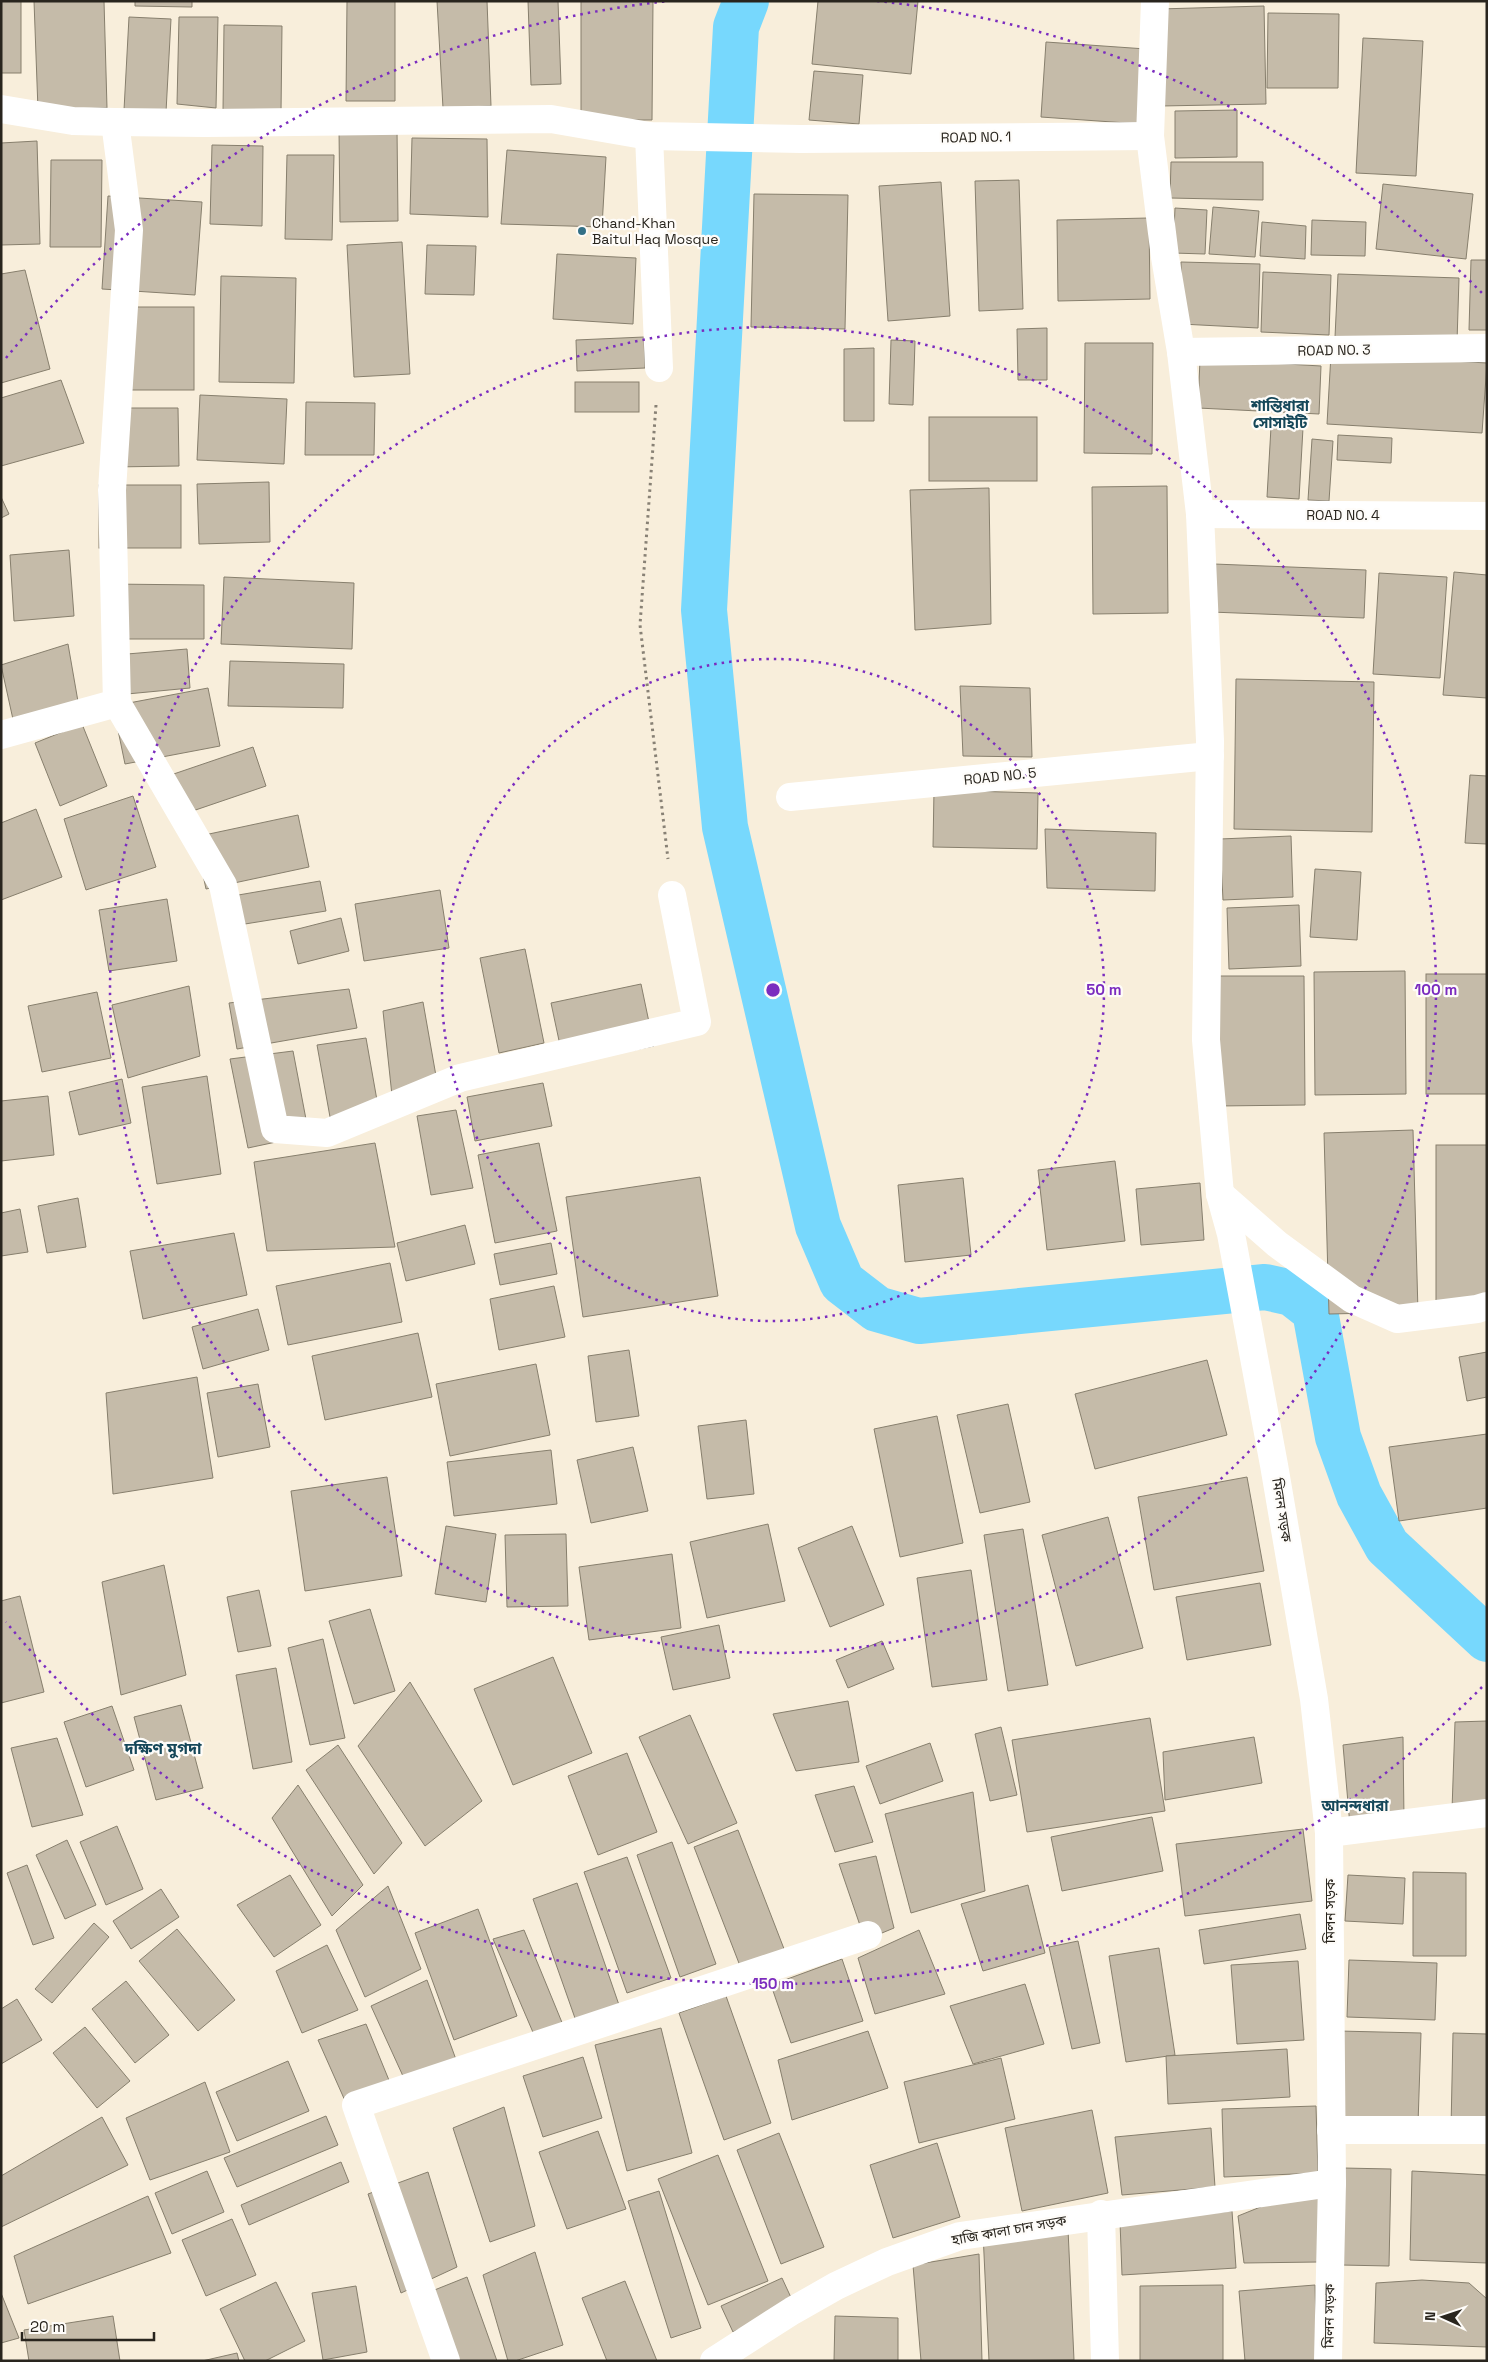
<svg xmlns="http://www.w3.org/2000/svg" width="1488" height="2362" viewBox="0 0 1488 2362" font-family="'Space Grotesk','Noto Sans Bengali',sans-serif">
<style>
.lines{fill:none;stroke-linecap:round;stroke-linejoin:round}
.canal{stroke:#77d8fd;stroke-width:46}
.building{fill:#c5bba9;stroke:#877f6d}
.path{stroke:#888175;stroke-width:3;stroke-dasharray:2.5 4;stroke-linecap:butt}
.minor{stroke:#fff;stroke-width:28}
.ring{fill:none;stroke:#7b2cbf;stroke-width:2.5;stroke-dasharray:2.5 5}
.poi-dot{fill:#337086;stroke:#fefcf9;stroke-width:2}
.labels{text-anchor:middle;stroke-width:4.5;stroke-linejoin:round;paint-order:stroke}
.street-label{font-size:14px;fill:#29251e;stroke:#fefcf9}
.poi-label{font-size:14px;fill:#29251e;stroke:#fefcf9;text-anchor:start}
.neighbourhood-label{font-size:15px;font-weight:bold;fill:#154759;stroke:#fefcf9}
.quarter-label{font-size:16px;font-weight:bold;fill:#154759;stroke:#fefcf9}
.centre{fill:#7b2cbf;stroke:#fefcf9;stroke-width:2.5}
.ring-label{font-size:15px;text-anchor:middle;font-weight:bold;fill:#7b2cbf;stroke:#fefcf9;stroke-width:4.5;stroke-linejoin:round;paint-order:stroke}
</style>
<rect width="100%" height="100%" fill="#f8eedb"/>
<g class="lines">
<path class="canal" d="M746,1L736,27L704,610L725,827L818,1226L842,1282L877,1309L919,1321L1265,1287L1292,1293L1315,1311L1338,1437L1359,1495L1387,1546L1487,1639"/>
</g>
<g class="building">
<rect x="1" y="1" width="20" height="72"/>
<path d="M34,1H104L107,108L38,110Z"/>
<path d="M135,1H192V7L135,6Z"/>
<path d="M347,1H395V101H346Z"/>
<path d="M437,1H487L491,106L443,108Z"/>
<path d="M528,1H558L561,84L531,85Z"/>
<path d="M581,1H653L652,120H581Z"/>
<path d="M818,1H918L911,74L812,64Z"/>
<path d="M1264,6L1266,104L1161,106L1159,9Z"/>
<path d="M1268,13L1339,14L1338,88H1267Z"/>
<path d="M129,17L171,19L166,112L124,110Z"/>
<path d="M179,17H218L216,108L177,104Z"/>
<path d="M224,25L282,26L281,112L223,111Z"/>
<path d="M1363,38L1423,41L1416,176L1356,173Z"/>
<path d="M1046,42L1146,49L1141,124L1041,117Z"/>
<path d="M814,71L863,75L859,124L809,120Z"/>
<path d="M1237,110V157L1175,158V111Z"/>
<path d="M339,129H397L398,221L340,222Z"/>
<path d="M412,138L487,139L488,217L410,214Z"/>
<path d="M37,141L40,244L1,245V143Z"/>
<path d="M212,145L263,146L262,226L210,224Z"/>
<path d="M507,150L606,157L602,227L501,224Z"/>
<path d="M287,155H334L332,240L285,239Z"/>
<path d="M51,160H102L101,247H50Z"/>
<path d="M1171,162H1263V200L1170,198Z"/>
<path d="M1019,180L1023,309L979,311L975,181Z"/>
<path d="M941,182L950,316L888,321L879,186Z"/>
<path d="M1383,184L1473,194L1466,259L1376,249Z"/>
<path d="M754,194L848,195L845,329L751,327Z"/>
<path d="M108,196L202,202L195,295L102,289Z"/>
<path d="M1213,207L1259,211L1255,257L1209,254Z"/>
<path d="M1175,208L1207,210L1205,254L1173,253Z"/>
<path d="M1149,218L1150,299L1058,301L1057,220Z"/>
<path d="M1312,220L1366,222L1365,256L1311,255Z"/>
<path d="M1262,222L1306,226L1305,259L1260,256Z"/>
<path d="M402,242L410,374L354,377L347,245Z"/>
<path d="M427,245L476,246L474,295L425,294Z"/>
<path d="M557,254L636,258L633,324L553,319Z"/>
<path d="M1471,260H1487V330H1469Z"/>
<path d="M1181,262L1260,264L1258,328L1181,324Z"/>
<path d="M25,270L50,369L1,383V274Z"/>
<path d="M1263,272L1331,275L1329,335L1261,332Z"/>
<path d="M1338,274L1459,278L1457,342L1335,337Z"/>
<path d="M221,276L296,278L294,383L219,382Z"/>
<rect x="114" y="307" width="80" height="83"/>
<path d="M1047,328V380H1018L1017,329Z"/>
<path d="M644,337L645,368L577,371L576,340Z"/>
<path d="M891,340L915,341L913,405L889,404Z"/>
<path d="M1085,343H1153L1152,454L1084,453Z"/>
<path d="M874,348V421H844V349Z"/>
<path d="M1331,354L1487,363L1482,433L1327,424Z"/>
<path d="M1200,359L1321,366L1319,414L1198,408Z"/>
<path d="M61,380L84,443L1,466V398Z"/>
<rect x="575" y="382" width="64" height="30"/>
<path d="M200,395L287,399L284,464L197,460Z"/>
<path d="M306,402L375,403L374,455H305Z"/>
<path d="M112,408H178L179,466L112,467Z"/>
<rect x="929" y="417" width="108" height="64"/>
<path d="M1271,427L1303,428L1299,499L1267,497Z"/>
<path d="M1338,435L1392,438L1391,463L1337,460Z"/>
<path d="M1312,439L1333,441L1329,501L1308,500Z"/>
<path d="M269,482L270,542L199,544L197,484Z"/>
<rect x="99" y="485" width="82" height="63"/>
<path d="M1167,486L1168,613L1093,614L1092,487Z"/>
<path d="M989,488L991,624L915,630L910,490Z"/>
<path d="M1,497L9,514L1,518Z"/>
<path d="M69,550L74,616L14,621L10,555Z"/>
<path d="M1214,564L1366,570L1364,618L1211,612Z"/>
<path d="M1454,572L1487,575V698L1443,695Z"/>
<path d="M1379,573L1447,577L1440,678L1373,674Z"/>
<path d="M224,577L354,583L352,649L221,644Z"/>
<path d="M108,584L204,585V639H107Z"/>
<path d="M68,644L80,713L16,733L1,665Z"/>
<path d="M187,649L190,688L106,696L103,656Z"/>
<path d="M230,661L344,664L343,708L228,706Z"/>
<path d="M1236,679L1374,682L1372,832L1234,829Z"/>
<path d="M960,686L1030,688L1032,757L963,756Z"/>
<path d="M208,688L220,746L125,764L113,706Z"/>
<path d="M82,724L107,786L60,806L35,743Z"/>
<path d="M253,747L266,786L172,818L159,779Z"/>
<path d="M1470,775L1487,776V844L1465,843Z"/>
<path d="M934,790L1038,793L1037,849L933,847Z"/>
<path d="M133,796L156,867L86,890L64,819Z"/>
<path d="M36,809L62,877L1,900V823Z"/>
<path d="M298,815L309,867L206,889L195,837Z"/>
<path d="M1045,829L1156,833L1155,891L1047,888Z"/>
<path d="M1291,836L1293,897L1223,900L1220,839Z"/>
<path d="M1315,869L1361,872L1357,940L1310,937Z"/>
<path d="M320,881L326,911L220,928L215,899Z"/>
<path d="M440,890L449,948L364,961L355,904Z"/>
<path d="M167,899L177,961L109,971L99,910Z"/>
<path d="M1299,905L1301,966L1229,969L1227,908Z"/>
<path d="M341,918L349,951L298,964L290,931Z"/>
<path d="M525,949L544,1043L499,1053L480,958Z"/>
<path d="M1405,971L1406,1094L1315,1095L1314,972Z"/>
<rect x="1426" y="974" width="61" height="120"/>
<path d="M1216,976H1304L1305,1105L1218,1106Z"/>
<path d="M641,984L654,1046L564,1064L551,1003Z"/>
<path d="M189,986L200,1056L128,1078L112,1005Z"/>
<path d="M349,989L357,1028L237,1049L229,1003Z"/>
<path d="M97,992L111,1058L42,1072L28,1006Z"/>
<path d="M423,1002L439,1093L393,1105L383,1011Z"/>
<path d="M366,1038L378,1106L330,1117L317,1045Z"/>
<path d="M293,1051L309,1135L248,1148L230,1059Z"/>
<path d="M207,1076L221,1174L157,1184L142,1087Z"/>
<path d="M122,1079L131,1123L79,1135L69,1092Z"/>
<path d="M543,1083L552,1126L475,1141L467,1097Z"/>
<path d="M48,1096L54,1155L1,1161V1101Z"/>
<path d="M456,1110L473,1188L431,1195L417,1116Z"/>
<path d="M1413,1130L1418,1312L1329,1314L1324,1133Z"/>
<path d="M375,1143L395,1247L267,1251L254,1162Z"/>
<path d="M539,1143L557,1231L495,1243L478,1155Z"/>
<rect x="1436" y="1145" width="51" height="157"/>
<path d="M1115,1161L1125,1241L1047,1250L1038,1170Z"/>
<path d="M700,1177L718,1296L583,1317L566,1197Z"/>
<path d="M963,1178L971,1255L905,1262L898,1185Z"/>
<path d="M1200,1183L1204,1240L1141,1245L1136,1189Z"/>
<path d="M78,1198L86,1247L47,1253L38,1206Z"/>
<path d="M20,1209L28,1252L1,1256V1213Z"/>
<path d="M465,1225L475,1264L406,1281L397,1243Z"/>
<path d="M234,1233L247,1295L143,1319L130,1251Z"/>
<path d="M551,1243L557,1274L500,1285L494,1254Z"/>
<path d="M390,1263L402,1322L288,1345L276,1286Z"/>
<path d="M554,1286L565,1337L499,1350L490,1299Z"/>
<path d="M258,1309L269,1350L203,1369L192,1327Z"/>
<path d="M418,1333L432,1397L325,1420L312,1356Z"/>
<path d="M629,1350L639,1416L596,1422L588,1356Z"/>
<path d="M1487,1352V1397L1467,1401L1459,1357Z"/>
<path d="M1207,1360L1227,1435L1095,1469L1075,1394Z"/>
<path d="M536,1364L550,1435L450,1456L436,1384Z"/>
<path d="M197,1377L213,1478L113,1494L106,1393Z"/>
<path d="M258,1384L270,1447L218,1457L207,1393Z"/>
<path d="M1008,1404L1030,1502L980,1513L957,1415Z"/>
<path d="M937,1416L963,1543L900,1557L874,1429Z"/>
<path d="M746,1420L754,1494L707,1499L698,1426Z"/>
<path d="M1487,1434V1508L1399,1521L1389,1447Z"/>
<path d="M633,1447L648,1511L591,1523L577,1460Z"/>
<path d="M551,1450L557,1504L454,1516L447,1462Z"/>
<path d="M387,1477L402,1576L305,1591L291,1491Z"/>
<path d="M1247,1477L1264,1571L1154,1590L1138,1497Z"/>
<path d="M1108,1517L1143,1648L1076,1666L1042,1535Z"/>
<path d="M768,1524L785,1601L707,1618L690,1542Z"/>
<path d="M446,1526L496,1534L486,1602L435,1594Z"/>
<path d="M852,1526L884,1605L830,1627L798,1548Z"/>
<path d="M1023,1529L1048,1685L1008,1691L984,1535Z"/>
<path d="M566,1534L568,1606L507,1607L505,1535Z"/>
<path d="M672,1554L681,1628L589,1640L579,1567Z"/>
<path d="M164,1565L186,1675L121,1695L102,1582Z"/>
<path d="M971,1570L987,1680L932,1687L917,1578Z"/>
<path d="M1260,1583L1271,1645L1187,1660L1176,1597Z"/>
<path d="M259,1590L271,1646L238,1652L227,1597Z"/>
<path d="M20,1596L44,1692L1,1703V1601Z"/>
<path d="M370,1609L395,1691L354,1704L329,1621Z"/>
<path d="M719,1625L730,1678L673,1690L661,1637Z"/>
<path d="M323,1639L345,1738L310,1745L288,1648Z"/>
<path d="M882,1641L894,1669L848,1688L836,1660Z"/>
<path d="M553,1657L592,1753L513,1785L474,1689Z"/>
<path d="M276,1668L292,1762L253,1769L236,1675Z"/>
<path d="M410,1682L482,1801L425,1846L358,1746Z"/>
<path d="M848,1701L859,1762L796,1771L773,1714Z"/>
<path d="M181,1705L203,1788L156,1800L134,1717Z"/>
<path d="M112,1706L134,1770L86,1787L64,1722Z"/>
<path d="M690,1715L737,1823L688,1844L639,1737Z"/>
<path d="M1150,1718L1165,1811L1027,1832L1012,1740Z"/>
<path d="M1487,1721V1808L1452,1810L1455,1722Z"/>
<path d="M1001,1727L1017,1795L990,1801L975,1734Z"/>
<path d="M1254,1737L1262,1783L1165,1800L1163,1752Z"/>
<path d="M1403,1737L1404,1820L1350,1826L1343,1745Z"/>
<path d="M57,1738L83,1815L32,1827L11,1748Z"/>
<path d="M930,1743L943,1781L880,1804L866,1766Z"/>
<path d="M338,1745L402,1843L374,1874L306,1770Z"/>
<path d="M627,1753L657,1832L598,1855L568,1776Z"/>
<path d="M298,1785L363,1885L332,1916L272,1818Z"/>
<path d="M854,1786L873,1842L835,1852L815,1795Z"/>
<path d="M973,1792L985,1891L911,1913L885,1814Z"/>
<path d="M1152,1817L1163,1871L1062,1891L1051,1837Z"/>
<path d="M117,1826L143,1889L106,1905L80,1842Z"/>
<path d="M1303,1829L1312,1901L1185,1916L1176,1844Z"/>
<path d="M738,1830L786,1954L742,1971L694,1847Z"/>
<path d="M67,1840L96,1905L65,1919L36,1855Z"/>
<path d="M672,1842L716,1964L680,1977L637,1855Z"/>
<path d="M876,1856L894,1928L865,1940L839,1864Z"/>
<path d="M627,1857L671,1978L627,1993L584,1872Z"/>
<path d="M27,1865L54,1938L33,1945L7,1873Z"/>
<path d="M1413,1872L1466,1873V1956H1413Z"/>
<path d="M290,1875L321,1925L274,1957L237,1905Z"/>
<path d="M1348,1875L1405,1878L1403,1924L1345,1921Z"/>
<path d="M577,1883L619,2005L576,2021L533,1899Z"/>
<path d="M1028,1885L1045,1953L983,1971L961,1904Z"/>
<path d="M388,1886L421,1969L365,1997L336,1930Z"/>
<path d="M161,1889L179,1917L131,1949L113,1921Z"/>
<path d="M478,1909L517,2016L454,2040L415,1933Z"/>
<path d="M1300,1914L1306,1949L1204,1964L1199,1930Z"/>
<path d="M94,1923L109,1937L52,2003L35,1989Z"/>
<path d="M177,1929L235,2000L198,2031L139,1961Z"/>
<path d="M524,1930L570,2042L541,2051L493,1939Z"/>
<path d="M919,1930L945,1994L875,2014L858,1958Z"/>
<path d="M1078,1941L1100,2043L1072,2049L1049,1947Z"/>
<path d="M327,1945L358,2010L302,2033L276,1971Z"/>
<path d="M1159,1948L1175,2055L1126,2062L1109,1956Z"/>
<path d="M842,1959L863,2021L791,2043L771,1985Z"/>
<path d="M1349,1960L1437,1963L1435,2020L1347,2017Z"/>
<path d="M1298,1961L1304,2040L1237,2044L1231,1965Z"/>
<path d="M427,1980L462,2076L413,2098L371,2006Z"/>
<path d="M126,1981L169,2035L135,2063L92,2009Z"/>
<path d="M1025,1984L1044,2044L973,2064L950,2006Z"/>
<path d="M726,1996L771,2123L724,2140L679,2013Z"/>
<path d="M17,1999L42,2040L1,2064V2009Z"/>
<path d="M366,2024L393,2090L346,2103L318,2040Z"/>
<path d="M85,2027L130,2081L97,2108L53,2053Z"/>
<path d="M661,2028L692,2153L627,2171L595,2045Z"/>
<path d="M868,2031L888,2088L792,2120L778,2060Z"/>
<path d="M1339,2031L1421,2033L1418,2124L1337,2122Z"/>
<path d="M1453,2033L1487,2034V2129L1451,2128Z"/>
<path d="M1287,2049L1290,2097L1168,2104L1166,2056Z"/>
<path d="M583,2057L602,2118L543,2137L523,2076Z"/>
<path d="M1001,2058L1015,2119L919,2143L904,2082Z"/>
<path d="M288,2061L309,2111L237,2141L216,2092Z"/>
<path d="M205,2082L230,2152L150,2180L126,2118Z"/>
<path d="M1316,2106L1318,2173L1224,2177L1222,2109Z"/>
<path d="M504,2107L535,2226L490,2242L453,2128Z"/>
<path d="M1092,2110L1108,2193L1022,2211L1005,2128Z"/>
<path d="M326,2116L338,2145L237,2187L224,2158Z"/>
<path d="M102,2117L128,2165L1,2227V2176Z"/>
<path d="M1211,2128L1215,2187L1122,2195L1115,2137Z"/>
<path d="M598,2131L626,2209L567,2229L539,2152Z"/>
<path d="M779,2133L824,2247L781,2264L737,2150Z"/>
<path d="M937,2143L960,2217L893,2238L870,2165Z"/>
<path d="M718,2155L768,2281L708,2305L658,2179Z"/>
<path d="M341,2162L349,2182L249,2225L241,2205Z"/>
<path d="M1343,2168L1391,2169L1389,2266L1341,2265Z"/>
<path d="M207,2171L224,2212L172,2234L155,2193Z"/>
<path d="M1412,2171L1487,2175V2263L1410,2260Z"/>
<path d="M428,2172L457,2267L401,2293L368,2194Z"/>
<path d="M1320,2183L1318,2262L1244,2263L1238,2216Z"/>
<path d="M659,2191L701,2328L671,2338L628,2201Z"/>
<path d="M148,2196L171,2253L28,2304L14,2256Z"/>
<path d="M1232,2211L1236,2268L1122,2275L1120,2222Z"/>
<path d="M232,2219L256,2275L206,2296L182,2240Z"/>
<path d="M1068,2229L1074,2360L989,2361L983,2233Z"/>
<path d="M535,2252L563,2345L515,2361H508L483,2275Z"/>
<path d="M979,2254L982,2361H921L913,2265Z"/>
<path d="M467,2277L497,2361H434L412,2299Z"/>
<path d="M782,2278L794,2304L733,2332L721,2306Z"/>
<path d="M1422,2280L1469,2283L1487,2299V2347L1374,2343L1376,2283Z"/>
<path d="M625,2281L657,2361H607L582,2298Z"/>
<path d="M276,2282L305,2341L265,2361H245L220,2309Z"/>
<path d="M1223,2285V2361H1140V2286Z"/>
<path d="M1315,2285L1317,2361H1245L1239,2291Z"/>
<path d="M356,2286L367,2352L323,2360L312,2293Z"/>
<path d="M1,2293L19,2338L1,2343Z"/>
<path d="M113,2316L120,2361H29L24,2330Z"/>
<path d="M835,2316L898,2318V2361H834Z"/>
<path d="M237,2353L239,2361H202Z"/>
</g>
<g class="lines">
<path class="path" d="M656,405L640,625L668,859"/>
<g class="minor">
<path d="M1155,1L1150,136L1165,257L1181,352L1200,514L1210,741L1206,1040L1220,1194L1231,1234L1274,1465L1314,1699L1329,1833L1332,2183L1328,2361"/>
<path d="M1,109L73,121L115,122L205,123L551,119L649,136L801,139L1150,136"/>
<path d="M115,122L129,230L112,490L117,703L223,885L275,1129L327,1133L460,1078L697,1022L672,895"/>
<path d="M649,136L659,368"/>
<path d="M1181,352L1487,348"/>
<path d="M1200,514L1487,516"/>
<path d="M1,735L117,703"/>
<path d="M790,797L1210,756"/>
<path d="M1220,1194L1277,1244L1352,1299L1397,1319L1477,1309L1487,1306"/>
<path d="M1329,1833L1487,1813"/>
<path d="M1331,2130H1487"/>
<path d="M1101,2214L1105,2361"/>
<path d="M446,2361L356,2105L868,1935"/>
<path d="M714,2361L792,2311L836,2286L887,2262L960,2236L1332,2183"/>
</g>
</g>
<g class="ring">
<circle cx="773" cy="990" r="331"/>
<circle cx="773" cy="990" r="663"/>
<path d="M1482 1687A994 994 0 0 1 6 1622M6 358A994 994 0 0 1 669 1M877 1A994 994 0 0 1 1482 293"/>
</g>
<circle class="poi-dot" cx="582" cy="231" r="5"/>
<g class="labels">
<g class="street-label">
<text transform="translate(976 137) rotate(-1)" y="5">ROAD NO. 1</text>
<text transform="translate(1334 350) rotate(-1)" y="5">ROAD NO. 3</text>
<text x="1343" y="520">ROAD NO. 4</text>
<text transform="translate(1000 776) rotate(-6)" y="5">ROAD NO. 5</text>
<text transform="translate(1282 1510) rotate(81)" y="5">মিলন সড়ক</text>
<text transform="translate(1330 1911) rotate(-90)" y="5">মিলন সড়ক</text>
<text transform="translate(1009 2230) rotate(-10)" y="5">হাজি কালা চান সড়ক</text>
<text transform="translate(1329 2316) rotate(-89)" y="5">মিলন সড়ক</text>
</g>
<g class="poi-label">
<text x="592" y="228">Chand-Khan<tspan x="592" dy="16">Baitul Haq Mosque</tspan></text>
</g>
<g class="neighbourhood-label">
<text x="1280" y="411">শান্তিধারা<tspan x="1280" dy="17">সোসাইটি</tspan></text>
<text x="1355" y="1811">আনন্দধারা</text>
</g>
<g class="quarter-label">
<text x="163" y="1754">দক্ষিণ মুগদা</text>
</g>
</g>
<circle cx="773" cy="990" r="8" class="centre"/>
<g class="ring-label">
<text x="1104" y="995">50 m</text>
<text x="1436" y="995">100 m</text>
<text x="773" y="1989">150 m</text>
</g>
<rect width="1488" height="2362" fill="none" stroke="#29251e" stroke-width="5"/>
<g transform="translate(1443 2317) rotate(273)" stroke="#fefcf9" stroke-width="4" paint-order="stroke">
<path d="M0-4L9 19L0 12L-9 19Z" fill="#29251e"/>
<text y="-8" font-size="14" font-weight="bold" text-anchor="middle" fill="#29251e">N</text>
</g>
<path d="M22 2332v8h132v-8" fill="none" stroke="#29251e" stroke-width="2.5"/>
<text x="30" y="2332" font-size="15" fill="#29251e" stroke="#fefcf9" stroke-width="4" paint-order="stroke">20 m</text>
</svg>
